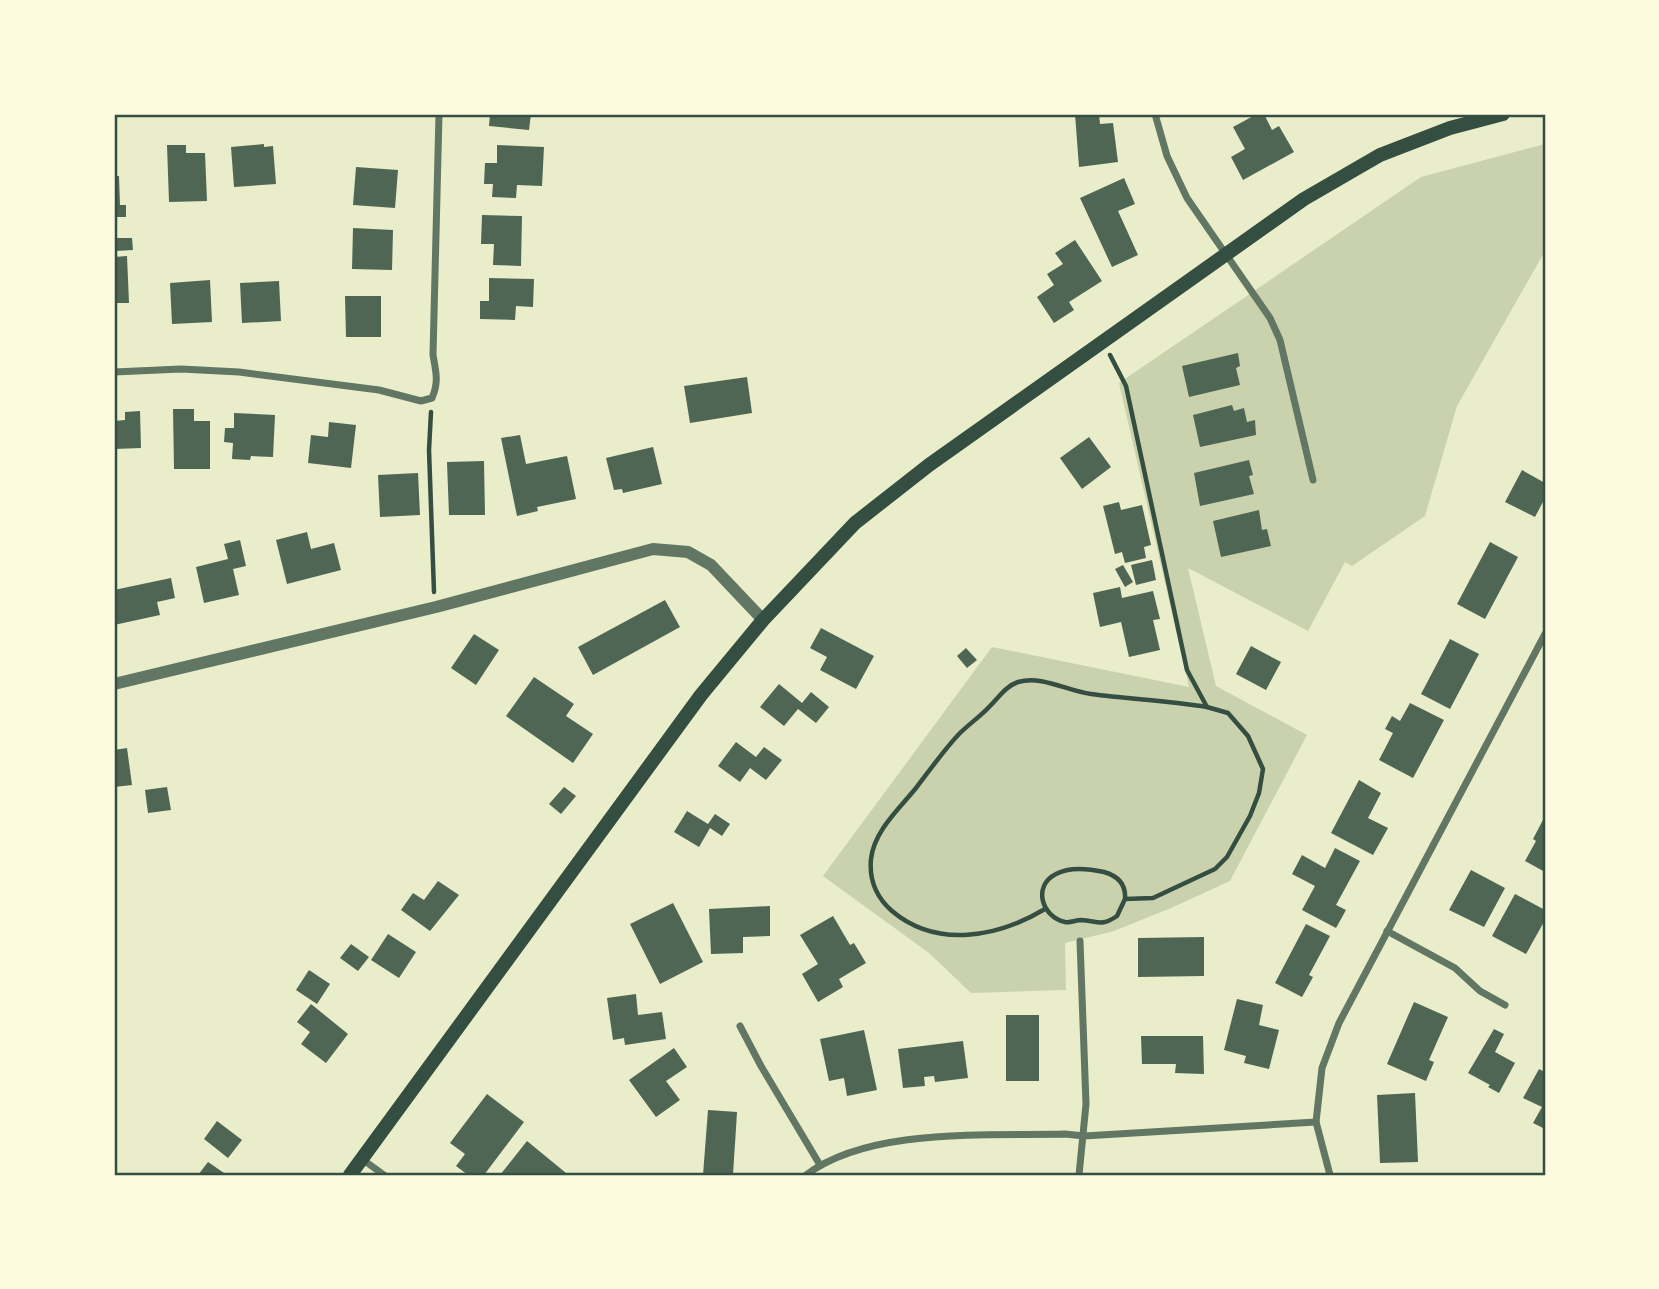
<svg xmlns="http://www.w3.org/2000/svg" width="1659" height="1289" viewBox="0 0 1659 1289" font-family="'Noto Sans',sans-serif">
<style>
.green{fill:#cad2ad}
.building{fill:#4f6655}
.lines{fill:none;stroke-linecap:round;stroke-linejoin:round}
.path{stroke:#344e41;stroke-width:4.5}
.minor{stroke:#617663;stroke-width:7}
.tertiary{stroke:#617663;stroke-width:12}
.secondary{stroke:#344e41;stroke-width:14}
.neatline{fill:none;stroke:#344e41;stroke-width:2.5}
</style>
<rect width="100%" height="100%" fill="#e9edc9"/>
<path class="green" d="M1545,144V251L1457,406L1425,516L1352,566L1345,562L1308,631L1188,568L1216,686L1307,735L1230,881L1171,908L1114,931L1065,943L1066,990L971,993L929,953L823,876L992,647L1189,687L1119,383L1421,177Z"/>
<g class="building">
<path d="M490,114H531L529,130L489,126Z"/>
<path d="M1075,114H1099L1100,124L1113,123L1118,162L1079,167Z"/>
<path d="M1257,114H1264L1272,130L1279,126L1294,152L1243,180L1231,157L1245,149L1233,127Z"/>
<path d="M264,144V147L273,146L276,184L234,187L231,147Z"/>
<path d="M167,145H186V153H205L207,201L169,202Z"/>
<path d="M497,145L544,147L542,186L517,185L516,198L492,197L493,184H484L485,163H497Z"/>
<path d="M356,167L398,170L395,208L353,205Z"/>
<path d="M114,176H119L120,205H126V217H114Z"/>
<path d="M1124,178L1135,204L1118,211L1138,255L1112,267L1080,198Z"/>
<path d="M482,215L522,216L521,266L493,265L494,244H481Z"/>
<path d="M353,228L393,230L392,270L352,269Z"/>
<path d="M116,238H132L133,250L116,251Z"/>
<path d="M1075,240L1102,281L1069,302L1074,310L1054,323L1037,297L1054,285L1047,274L1063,264L1055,253Z"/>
<path d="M127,256L129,303H114V257Z"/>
<path d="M489,278L534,279L533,307L516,306L515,320L480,319V301H489Z"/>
<path d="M210,280L212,322L172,324L170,283Z"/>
<path d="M279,281L281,321L242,323L240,283Z"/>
<path d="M345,296H381V337H346Z"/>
<path d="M1238,353L1240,366L1236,368L1240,385L1189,397L1182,366Z"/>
<path d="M747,377L752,413L690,423L684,386Z"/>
<path d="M1232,405L1234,411L1244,408L1247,422L1255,420L1256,435L1200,447L1193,415Z"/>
<path d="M173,409H194V421H210V469H174Z"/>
<path d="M140,411L141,448L114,449V421L125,420V412Z"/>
<path d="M234,413L275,415L273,457L251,456L250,460L232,459L233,443L224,442L225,428H234Z"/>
<path d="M329,422L356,425L351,468L308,463L311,435L328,437Z"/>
<path d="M520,435L526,464L567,456L576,499L537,507L538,511L517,516L501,438Z"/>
<path d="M1089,437L1111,467L1082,489L1060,458Z"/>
<path d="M653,447L662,484L623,493L622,489L614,490L606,458Z"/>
<path d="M1249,460L1253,475L1249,476L1254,494L1200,506L1194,473Z"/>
<path d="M484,461L485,515H449L447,462Z"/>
<path d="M1522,470L1545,483V498L1535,517L1505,502Z"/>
<path d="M418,473L420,515L380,517L378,475Z"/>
<path d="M1119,502L1121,510L1142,505L1151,545L1144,547L1146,558L1125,563L1122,552L1115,554L1103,506Z"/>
<path d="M1259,510L1262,530L1267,529L1271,546L1221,557L1213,521Z"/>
<path d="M307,532L311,549L334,543L341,570L287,584L276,540Z"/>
<path d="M240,540L246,566L233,569L239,595L204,603L196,567L228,559L224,544Z"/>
<path d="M1490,542L1518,557L1485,619L1457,604Z"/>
<path d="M1152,560L1156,580L1136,585L1131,565Z"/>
<path d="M1123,565L1133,582L1125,587L1115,569Z"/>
<path d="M171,578L175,598L157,602L160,615L114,625V590Z"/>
<path d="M1120,587L1122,598L1153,591L1160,619L1153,620L1160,650L1129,657L1121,622L1100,627L1093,593Z"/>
<path d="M665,600L680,627L593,675L578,647Z"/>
<path d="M821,628L874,656L856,689L820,670L827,657L810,648Z"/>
<path d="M474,634L499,650L476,685L451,668Z"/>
<path d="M1450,639L1479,654L1450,709L1421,694Z"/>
<path d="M1251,646L1281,662L1266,690L1236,674Z"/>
<path d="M966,648L977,660L967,668L957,656Z"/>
<path d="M534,677L574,704L566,716L593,734L573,763L506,716Z"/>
<path d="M779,684L802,703L811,692L829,707L816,723L798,709L784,726L760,707Z"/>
<path d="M1410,703L1444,720L1413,778L1379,760L1393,733L1385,729L1392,716L1400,721Z"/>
<path d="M736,742L756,757L764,747L782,760L766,780L750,768L740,782L718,766Z"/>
<path d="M127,748L132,785L114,787V750Z"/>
<path d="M1359,780L1381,793L1368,818L1388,828L1373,855L1331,833Z"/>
<path d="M167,787L171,810L148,813L145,790Z"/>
<path d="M564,787L576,796L561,814L549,804Z"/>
<path d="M687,811L708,824L715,814L730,824L722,836L710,828L699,847L674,832Z"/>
<path d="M1545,816V872L1525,861L1536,841L1533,839Z"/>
<path d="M1335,848L1360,861L1336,905L1346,910L1336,928L1302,910L1315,886L1292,874L1302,855L1325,868Z"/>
<path d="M1471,870L1505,888L1484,927L1449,910Z"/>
<path d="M438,881L459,895L430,931L401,910L413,893L424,900Z"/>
<path d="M1515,894L1545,910V920L1526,954L1492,936Z"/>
<path d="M673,903L703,962L660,984L630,924Z"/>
<path d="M770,906V936L743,937V953L711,954L709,909Z"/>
<path d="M833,916L850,945L854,943L866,963L839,979L843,987L818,1002L802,974L818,964L800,935Z"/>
<path d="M1306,924L1330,936L1309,975L1313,977L1302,997L1275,983Z"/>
<path d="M388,934L416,952L399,978L371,960Z"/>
<path d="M1204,937V976L1138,977V938Z"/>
<path d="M351,944L369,957L358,971L340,958Z"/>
<path d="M309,970L330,984L317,1004L296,990Z"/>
<path d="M636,994L638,1015L662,1012L666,1039L625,1045L624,1038L613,1040L607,998Z"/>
<path d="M1237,999L1263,1005L1259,1025L1279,1030L1269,1069L1244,1063L1246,1056L1224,1050Z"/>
<path d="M1414,1002L1448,1017L1429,1060L1434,1062L1426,1081L1387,1064Z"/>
<path d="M311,1004L348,1034L326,1063L301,1044L310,1032L297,1022Z"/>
<rect x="1006" y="1015" width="33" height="66"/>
<path d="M1494,1029L1504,1034L1495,1052L1515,1063L1499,1093L1488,1087L1490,1085L1468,1073Z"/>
<path d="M864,1030L877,1090L847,1096L844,1078L829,1081L820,1039Z"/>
<path d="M1141,1036H1203L1204,1074L1175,1073L1176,1064H1142Z"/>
<path d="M963,1041L968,1078L935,1082L934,1076L924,1077L925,1086L903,1088L898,1049Z"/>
<path d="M674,1048L687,1067L666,1081L680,1100L656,1117L629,1080Z"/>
<path d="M1539,1069L1545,1072V1129L1533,1123L1542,1107L1523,1098Z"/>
<path d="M1415,1093L1418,1162L1380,1163L1377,1095Z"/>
<path d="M487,1094L524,1122L484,1175H468L456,1166L465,1154L450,1143Z"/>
<path d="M708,1110L737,1112L733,1175H703Z"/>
<path d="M217,1121L242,1140L228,1158L204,1139Z"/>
<path d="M527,1141L566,1173L565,1175H500Z"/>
<path d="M208,1162L227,1175H198Z"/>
</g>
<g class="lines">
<g class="path">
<path d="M1110,355L1126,386L1187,670L1207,707L1228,713L1248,736L1263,769L1259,793L1250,816L1227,857L1215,869L1153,898L1125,899C1126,885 1118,876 1104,872C1090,869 1069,867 1056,874C1032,886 1042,917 1065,922C1071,923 1076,920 1081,920C1098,921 1101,927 1117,916L1125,899"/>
<path d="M431,412L429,450L434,592"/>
<path d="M1045,909C998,937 937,949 892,911C876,897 869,880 871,859C874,831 899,809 916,788C930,770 943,751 959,734C969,724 981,716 990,706C999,697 1006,686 1018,682C1042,675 1067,691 1091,694C1130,699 1168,701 1207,707"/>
</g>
<g class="minor">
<path d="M1155,114L1167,156L1187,198L1270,318L1280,340L1313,480"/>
<path d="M114,372L181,369L239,372L379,390L421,401L432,398C439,382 436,372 433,355L439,114"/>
<path d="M1387,931L1455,968L1480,991L1505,1005"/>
<path d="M740,1026L761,1066L820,1165"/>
<path d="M362,1159L384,1175"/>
<path d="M806,1175C869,1127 988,1136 1065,1134L1084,1136L1316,1122"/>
<path d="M1079,1175L1086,1104L1080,941"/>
<path d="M1330,1175L1316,1122L1322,1068L1339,1023L1545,634"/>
</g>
<path class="tertiary" d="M114,684L436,607L653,549L688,552L711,565L763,620"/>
<path class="secondary" d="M350,1175L701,695L763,620L855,523L929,465L1304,199L1380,155L1450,128L1503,114"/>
</g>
<rect width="1659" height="1289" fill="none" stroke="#fefae0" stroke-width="231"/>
<rect x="116" y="116" width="1428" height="1058" class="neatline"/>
</svg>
